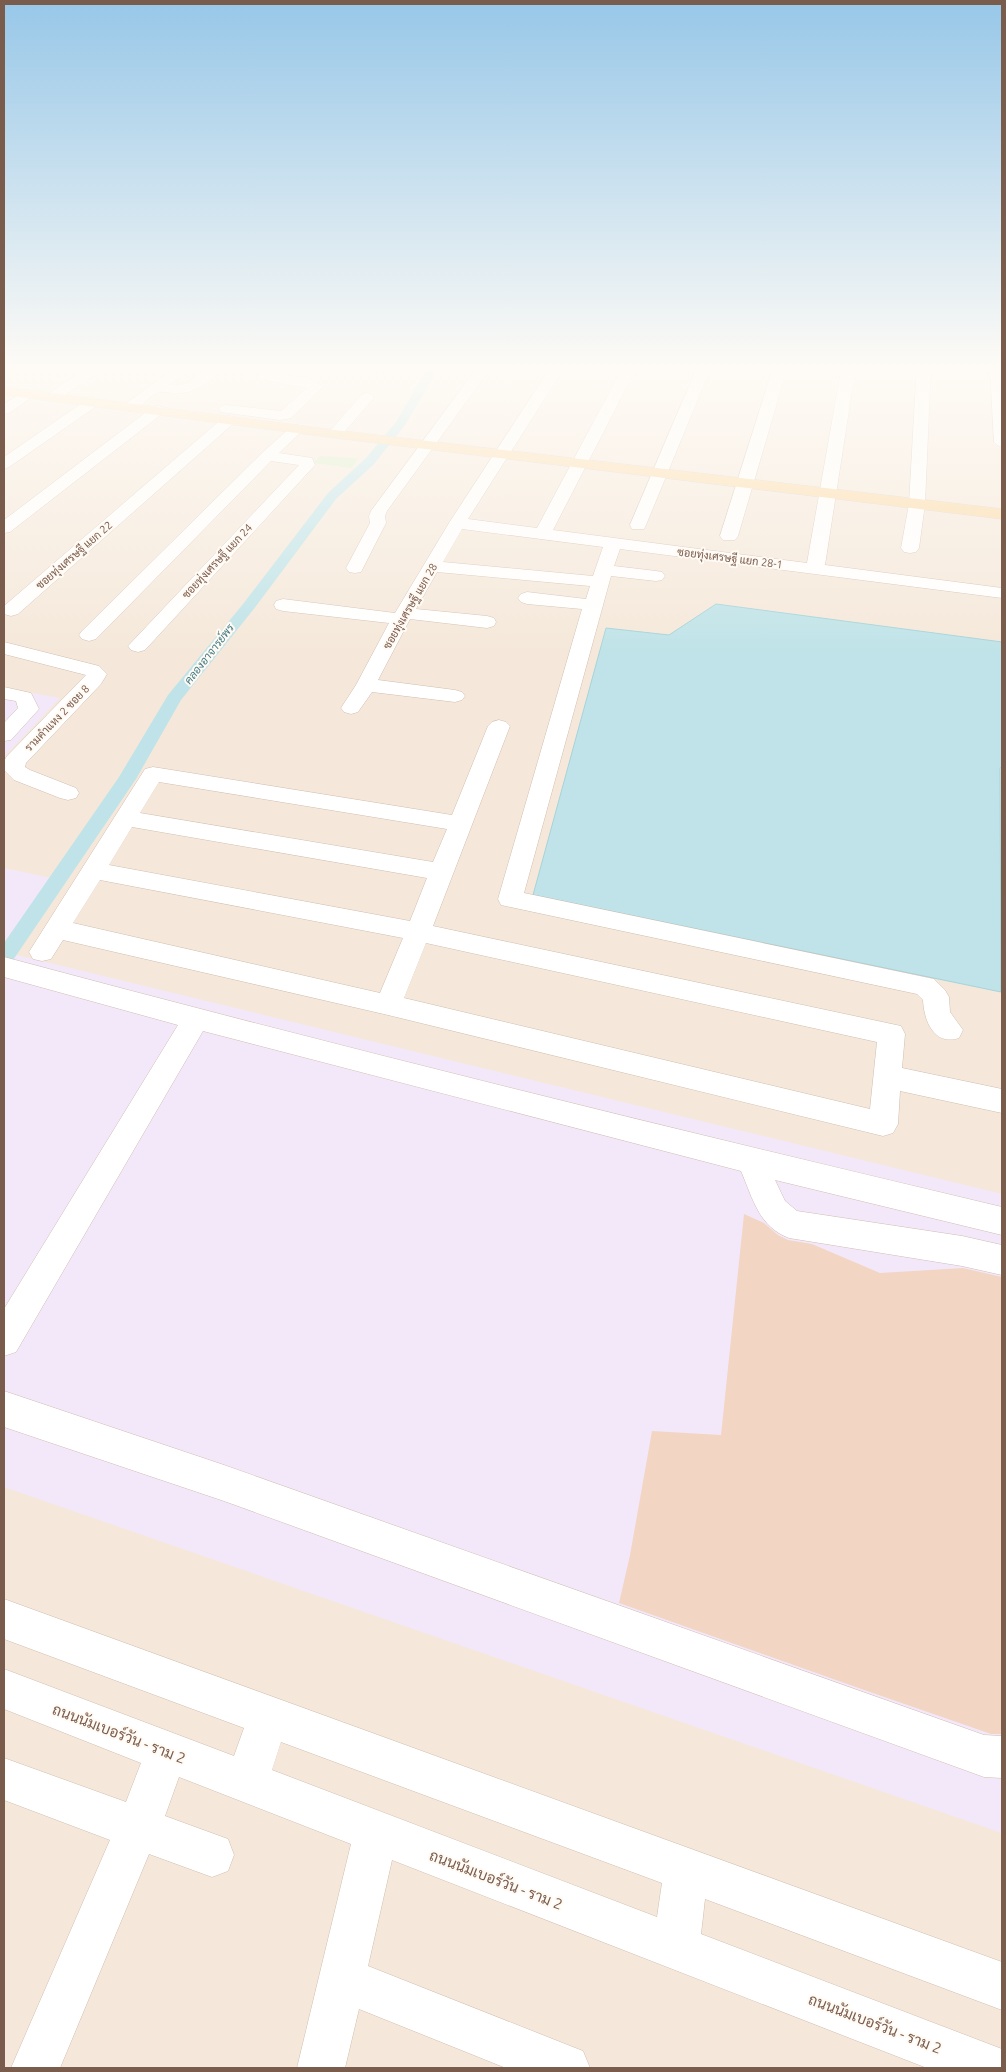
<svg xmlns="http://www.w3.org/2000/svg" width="1006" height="2072" viewBox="0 0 1006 2072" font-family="Ubuntu,Sarabun,sans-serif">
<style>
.residential{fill:#f5e8da}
.education{fill:#f3e8fa}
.green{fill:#d8ecc9}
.water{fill:#bfe3e8;stroke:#a5d3da}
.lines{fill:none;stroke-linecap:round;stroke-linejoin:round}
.canal{fill:#bfe3e8;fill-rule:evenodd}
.building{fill:#f3d5c3}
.minor-casing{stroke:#d1beb0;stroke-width:1}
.major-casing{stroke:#dad1cd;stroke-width:1}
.minor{fill:#fff;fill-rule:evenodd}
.major{fill:#fbd9a5;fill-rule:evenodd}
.labels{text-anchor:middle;stroke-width:4;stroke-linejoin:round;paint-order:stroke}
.far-street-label{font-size:11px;fill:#7a5c4d;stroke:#fffaf3}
.far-water-label{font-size:11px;font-style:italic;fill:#437c86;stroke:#fffaf3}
.near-street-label{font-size:15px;fill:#7a5c4d;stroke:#fffaf3}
</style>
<rect width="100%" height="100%" fill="#fdf6ec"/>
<rect class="residential" x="4" y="365" width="998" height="1703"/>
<g class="education">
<path d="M4,688L60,698L4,757Z"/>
<path d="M4,868L51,878L4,943Z"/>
<path d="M4,952L1002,1194V1833L4,1487Z"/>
</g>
<path class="green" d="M320,456L358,458L352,468L314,463Z"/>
<path class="water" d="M716,604L1002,642V767L1000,768L1001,992L533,895L606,628L669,635Z"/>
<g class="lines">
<path class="canal" d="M430,365H440L405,425L374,464L336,499L253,610L181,700L136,779L11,963L4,965V943L119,777L168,695L243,604L328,493L366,458L396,422Z"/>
</g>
<path class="building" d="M744,1214L764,1223L778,1235L788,1240L812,1244L880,1273L963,1268L1002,1277V1734H991L867,1691L619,1603L630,1555L652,1431L721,1435Z"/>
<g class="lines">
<g class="minor-casing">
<g id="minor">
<path d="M4,365H16L4,372Z"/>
<path d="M92,365H108L58,400H48L46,397L48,394Z"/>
<path d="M179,365H194L169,385L186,384L210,365H225C214,380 197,393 179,393C173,394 164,391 159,392C146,396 140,414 125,410L123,407L125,404Z"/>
<path d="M334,365L377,366L379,369C373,375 340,371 334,365Z"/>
<path d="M479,365H493L387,511L385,516L386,523L361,572L355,573L349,572L346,568L370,523L369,516L371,511Z"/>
<path d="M552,365H566L468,519L537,528L624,365H638L553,530L807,563L842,365H856L825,565L1002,588V598L620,549L614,566L656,571L662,572L665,576L662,580L656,581L611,576L524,893L934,979L945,990L949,997L950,1012L963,1030L959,1038C934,1046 924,1021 923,1000L917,994L501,905L498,899L582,609L527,604L521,602L518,598L521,594L527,592L586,599L590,586L437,572L416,609L487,616L494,618L496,622L494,626L487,628L410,619L378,680L455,690L462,692L465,696L462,700L455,702L372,692L358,712L351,714L344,712L341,708L356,685L389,623L283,611L276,609L274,605L276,601L283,599L395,613L449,523ZM462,529L603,547L593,576L443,562Z"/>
<path d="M698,365H712L646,525L644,529H632L630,525Z"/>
<path d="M774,365H788L738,536L735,540H723L720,536Z"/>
<path d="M917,365H931L925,504L919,548L916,552L910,553L904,552L901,548L909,504Z"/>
<path d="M990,365H1002V447L997,445L994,442Z"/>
<path d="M263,372L312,379L323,387L291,418L280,420L221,412L219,409L221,406L226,405L281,411L307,388L258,379L256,376Z"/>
<path d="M27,390L32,391L34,394L32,397L9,413L4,414V404Z"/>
<path d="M367,393L372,394L374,397L372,400L340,437H330L328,434L330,431L362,394Z"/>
<path d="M93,398L98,399L100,402L98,405L9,467L4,469V457L88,399Z"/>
<path d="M158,406L163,407L165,410L163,413L10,532L4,533V520L153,407Z"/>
<path d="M229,416L234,417L236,420L234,423L18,614L11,616L4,614V606L224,417Z"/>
<path d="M297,425L302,426L304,429L279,453L312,458L315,465L145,650L138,652L131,650L128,646L299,465L271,461L96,639L89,641L82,639L79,635L82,631L262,453L292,426Z"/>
<path d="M4,642L99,666L107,674L101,684L26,763L25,767L30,770L76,788L79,793L76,798L68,800L60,798L14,780L4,770V761L7,756L86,675L4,654Z"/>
<path d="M4,687L31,693L39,709L11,740L4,741V723L18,708L16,701L4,699Z"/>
<path d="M499,720L506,722L510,726L433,926L901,1026L905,1034L902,1068L1002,1089V1113L900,1091L898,1124L893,1133L883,1136L388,1015L63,940L51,959L42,961L33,959L29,952L145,769L153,767L452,815L488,726L492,722ZM159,782L447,829L433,862L140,813ZM132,827L427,878L410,921L109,865ZM100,880L403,938L380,993L73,923ZM426,943L877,1042L870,1109L404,998Z"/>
<path d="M4,957C335,1046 668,1128 1002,1207V1235L775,1180L785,1201L797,1211L962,1236L1002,1245V1275L962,1266L789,1238C759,1227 753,1199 741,1171L203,1031L16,1352L4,1356V1309L178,1025L4,977Z"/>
<path d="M4,1391L224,1465L984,1735L1002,1736V1778L984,1777L224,1501L4,1427Z"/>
<path d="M4,1599L1002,1962V2010L705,1899L701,1934L1002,2049V2068H927L392,1860L368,1966L583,2051L590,2068H506L359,2009L345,2068H297L351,1844L179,1777L165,1816L228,1839L234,1855L228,1871L212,1877L149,1854L60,2068H11L110,1840L4,1800V1758L126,1802L141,1763L4,1709V1669L234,1756L244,1728L4,1639ZM281,1742L662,1883L657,1917L272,1770Z"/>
</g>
</g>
<g class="major-casing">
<path id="major" d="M4,387L335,430L1002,509V519L335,438L4,395Z"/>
</g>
<use href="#minor" class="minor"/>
<use href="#major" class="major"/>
</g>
<linearGradient id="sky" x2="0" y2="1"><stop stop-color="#97c7e8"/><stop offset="0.56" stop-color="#fefbf6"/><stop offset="1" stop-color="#fefbf6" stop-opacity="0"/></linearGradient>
<rect width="1006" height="655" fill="url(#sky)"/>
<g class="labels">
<g class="far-street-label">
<text transform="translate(74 555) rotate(-41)" y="4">ซอยทุ่งเศรษฐี แยก 22</text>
<text transform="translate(730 558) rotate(7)" y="4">ซอยทุ่งเศรษฐี แยก 28-1</text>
<text transform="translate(217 561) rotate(-47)" y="4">ซอยทุ่งเศรษฐี แยก 24</text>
<text transform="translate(410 606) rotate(-60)" y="4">ซอยทุ่งเศรษฐี แยก 28</text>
<text transform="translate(57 718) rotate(-46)" y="4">รามคำแหง 2 ซอย 8</text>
</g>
<g class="far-water-label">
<text transform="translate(209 654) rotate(-52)" y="4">คลองอาจารย์พร</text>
</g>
<g class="near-street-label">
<text transform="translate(119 1734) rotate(21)" y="5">ถนนนัมเบอร์วัน - ราม 2</text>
<text transform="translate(496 1880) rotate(21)" y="5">ถนนนัมเบอร์วัน - ราม 2</text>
<text transform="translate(875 2024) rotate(21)" y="5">ถนนนัมเบอร์วัน - ราม 2</text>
</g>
</g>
<rect width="1006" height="2072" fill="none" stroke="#7a5c4d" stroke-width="10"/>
</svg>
